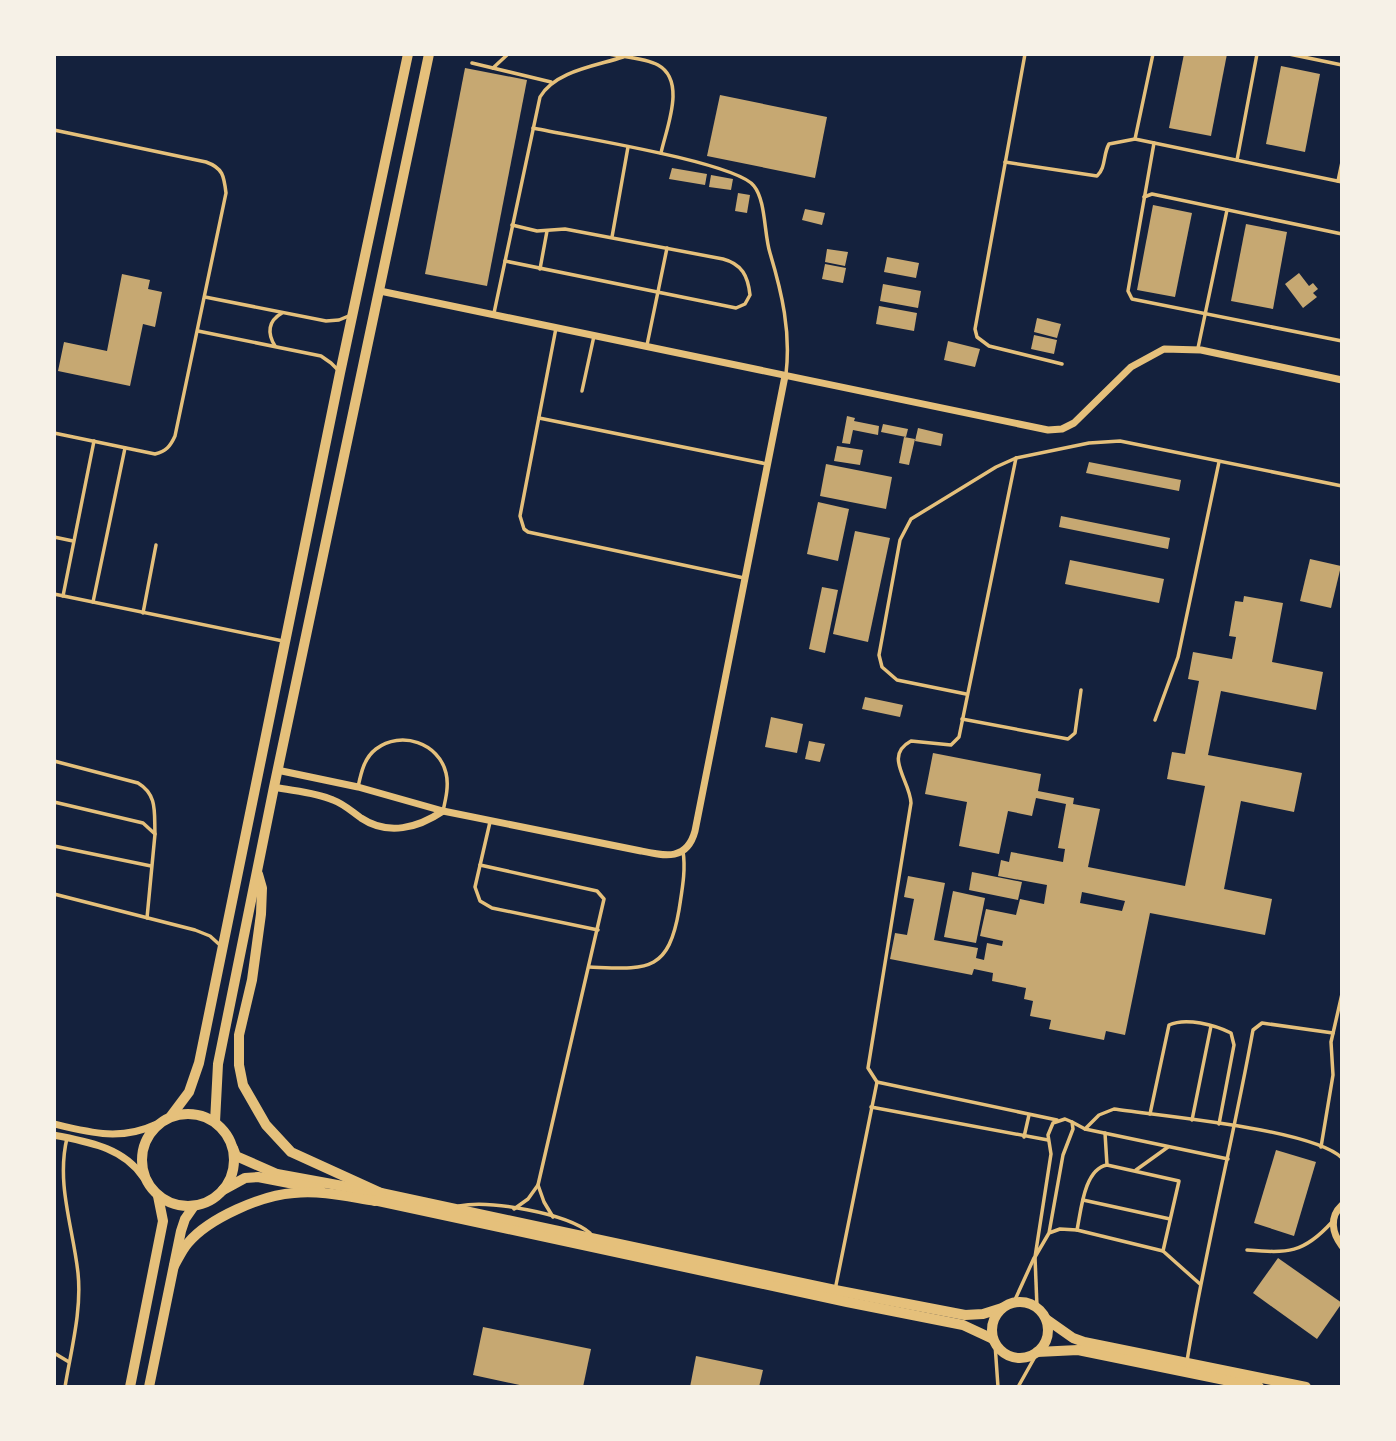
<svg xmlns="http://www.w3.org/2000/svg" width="1396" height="1441" viewBox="0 0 1396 1441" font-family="'Nunito Sans',sans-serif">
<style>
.building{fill:#c6a872;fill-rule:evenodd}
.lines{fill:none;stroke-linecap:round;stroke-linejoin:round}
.service{stroke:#e5c07b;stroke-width:3.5}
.minor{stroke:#e5c07b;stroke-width:7}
.secondary{stroke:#e5c07b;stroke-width:10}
.primary{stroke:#e5c07b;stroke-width:10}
</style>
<rect width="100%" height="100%" fill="#14213d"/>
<g class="building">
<path d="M1184,54H1227L1211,136L1169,128Z"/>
<path d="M1281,66L1320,74L1305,152L1266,144Z"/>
<path d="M465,68L527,80L487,286L425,274Z"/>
<path d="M720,95L827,117L815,178L707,156Z"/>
<path d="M672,168L707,174L705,185L669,179Z"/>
<path d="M711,175L733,179L731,190L709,187Z"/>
<path d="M738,193L750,195L747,213L735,211Z"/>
<path d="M1153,205L1192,213L1175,297L1137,290Z"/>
<path d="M805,209L825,213L822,225L802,220Z"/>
<path d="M1246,224L1287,232L1273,309L1231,301Z"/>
<path d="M827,249L848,252L845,266L825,262Z"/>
<path d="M887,257L919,263L916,278L884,272Z"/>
<path d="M825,264L846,268L843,283L822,279Z"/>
<path d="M1299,273L1309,286L1313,283L1318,289L1313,293L1317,297L1303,308L1285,284Z"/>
<path d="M122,274L150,280L148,289L162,292L155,327L143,324L130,386L58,371L64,342L107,351Z"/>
<path d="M883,284L921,291L918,308L880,301Z"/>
<path d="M879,306L917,313L914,331L876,324Z"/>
<path d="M1037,318L1061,324L1057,338L1034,332Z"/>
<path d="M1034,335L1057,340L1054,354L1031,349Z"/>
<path d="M948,341L980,349L975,367L944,360Z"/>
<path d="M847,416L855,418L854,421L879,426L878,435L853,430L850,444L842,443Z"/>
<path d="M883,424L908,429L906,437L881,432Z"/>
<path d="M918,428L943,434L941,446L915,441Z"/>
<path d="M904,437L915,439L909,465L899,463Z"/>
<path d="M837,446L863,450L860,465L834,461Z"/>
<path d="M1089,462L1181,480L1179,491L1086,473Z"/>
<path d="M826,464L892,477L886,509L820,496Z"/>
<path d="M818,502L849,509L838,561L807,554Z"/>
<path d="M1061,516L1170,538L1168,549L1059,527Z"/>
<path d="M855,531L890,538L868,642L833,634Z"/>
<path d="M1310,559L1341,566L1331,608L1300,601Z"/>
<path d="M1070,560L1164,579L1159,603L1065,584Z"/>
<path d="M822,587L838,590L825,653L809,649Z"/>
<path d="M1244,596L1283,603L1272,662L1323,672L1316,710L1221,691L1208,755L1302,773L1294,812L1241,801L1224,889L1272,899L1265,935L1150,913L1125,1035L1106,1031L1104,1040L1049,1029L1051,1020L1030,1016L1033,1001L1024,999L1026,988L992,981L993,973L974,969L972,975L890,959L895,933L907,935L914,899L904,897L908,876L945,883L934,940L978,948L976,958L984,960L987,943L1002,946L1003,941L980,936L986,909L1016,915L1020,899L1044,904L1047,885L998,876L1001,860L1009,862L1011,852L1063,862L1065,849L1058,848L1066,804L1036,798L1032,816L1008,811L999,854L959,846L967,802L925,794L933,753L1041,774L1038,791L1074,798L1073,804L1100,809L1088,867L1185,886L1205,786L1167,779L1172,752L1185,754L1199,681L1188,679L1193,652L1232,659L1236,637L1229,636L1235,601L1243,602ZM1082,892L1125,901L1122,911L1080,903Z"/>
<path d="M865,697L903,705L900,717L862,709Z"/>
<path d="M771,717L803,724L797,753L765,747Z"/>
<path d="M809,741L825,744L820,762L805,759Z"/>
<path d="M972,872L1022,882L1018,900L969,890Z"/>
<path d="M953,891L985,898L976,943L944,937Z"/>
<path d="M1276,1150L1316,1162L1294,1236L1254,1223Z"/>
<path d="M1278,1258L1342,1303L1317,1339L1253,1293Z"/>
<path d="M483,1327L591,1349L583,1387H529L473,1375Z"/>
<path d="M696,1356L763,1370L759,1387H690Z"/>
</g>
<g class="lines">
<g class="service">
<path d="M609,54C624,57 645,58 658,65C687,81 666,129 661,153"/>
<path d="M1025,54L975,329L977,337L989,346L1062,364"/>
<path d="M1153,54L1135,139L1342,182"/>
<path d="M1289,54L1342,65"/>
<path d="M472,63L551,82"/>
<path d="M493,68L508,54"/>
<path d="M533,128C570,136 736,162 754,186C766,201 764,234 770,253C782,293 791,332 786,374"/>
<path d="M54,130L206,162C223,168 224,176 226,193L175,436C170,447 166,451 155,454L54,433"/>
<path d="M1154,143L1128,291L1132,299L1342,341"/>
<path d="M1237,160L1257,54"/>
<path d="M1005,162L1097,176C1106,168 1103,154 1109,144L1135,139"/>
<path d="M1338,181L1342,162"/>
<path d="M1144,197L1152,194L1342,234"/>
<path d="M612,237L628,147"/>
<path d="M505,261L736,308L745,304L750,295C748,276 742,264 723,259L565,229L537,231L512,225"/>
<path d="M540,269L547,231"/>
<path d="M205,297L326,321L339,320L351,315"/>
<path d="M494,313L540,97C555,71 596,66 623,57"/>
<path d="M556,328L520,516L524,529L528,532L744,578"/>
<path d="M198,331L321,356L331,363L339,371"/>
<path d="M647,345L667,248"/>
<path d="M275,346C267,333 268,321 282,313"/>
<path d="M1198,348L1227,210"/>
<path d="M582,391L594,336"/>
<path d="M539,418L767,464"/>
<path d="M54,537L73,541"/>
<path d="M54,594L283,641"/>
<path d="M63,596L94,441"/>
<path d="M93,602L125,448"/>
<path d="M143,613L156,545"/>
<path d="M966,694L897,680L882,667L879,655L900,540L911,519L996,467L1016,458L1089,443L1120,441L1342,486"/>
<path d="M962,719L1068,739L1075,733L1081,690"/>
<path d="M1155,720L1178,657L1219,462"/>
<path d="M54,761L138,783C158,795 154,813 155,834"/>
<path d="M358,787C361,773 364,758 376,749C401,730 439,743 446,773C449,785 446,798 443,811"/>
<path d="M54,802L143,823L155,834L147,918"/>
<path d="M490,822L475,887L480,901L492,908L598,930"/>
<path d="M54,846L151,866"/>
<path d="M480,865L597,891L604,899L538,1185L528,1199L514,1209"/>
<path d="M54,894L195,930L210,936L221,946"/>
<path d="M589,967C646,969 668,974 679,910C682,890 686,871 683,851"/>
<path d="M877,1082L1057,1120"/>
<path d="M871,1107L1048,1140"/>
<path d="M1150,1114L1169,1025C1186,1017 1215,1025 1231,1033L1234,1045L1219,1124"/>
<path d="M1192,1120L1211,1026"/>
<path d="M1072,1122L1085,1129L1228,1159"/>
<path d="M1085,1129L1099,1115L1114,1109C1161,1116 1312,1129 1342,1158"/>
<path d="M1105,1133L1107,1165"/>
<path d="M1024,1137L1029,1115"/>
<path d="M1321,1147L1333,1075L1331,1042L1342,994"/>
<path d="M1136,1170L1168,1147"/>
<path d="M538,1185L544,1202L553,1217"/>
<path d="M1083,1200L1170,1219"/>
<path d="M459,1206C490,1200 566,1213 590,1233"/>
<path d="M1077,1230C1081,1211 1084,1169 1107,1165L1179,1181L1163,1251"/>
<path d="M1049,1233L1063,1155L1073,1129L1072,1122L1065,1119L1053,1123L1048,1135L1051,1154L1035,1257L1049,1233L1060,1229L1077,1230L1163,1251L1200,1284"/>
<path d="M1247,1250C1288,1253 1303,1254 1332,1222"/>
<path d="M1035,1257L1037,1307"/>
<path d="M835,1290L877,1082L868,1068L911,803C910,780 883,756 911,741L951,745L959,737L1016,458"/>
<path d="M1014,1302L1034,1258"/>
<path d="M995,1344L998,1387"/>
<path d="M54,1353L69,1362"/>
<path d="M1187,1361C1205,1250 1233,1141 1253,1030L1262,1023L1333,1033"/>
<path d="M65,1387C71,1350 82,1310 78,1273C73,1227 56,1184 67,1138"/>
<path d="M1018,1387L1036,1355"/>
</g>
<g class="minor">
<path d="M380,291L1048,430L1062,429L1074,423L1131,367L1164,349L1201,350L1342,380"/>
<path d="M277,770L358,787L443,811L641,851C665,856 687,861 695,831L785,376"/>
<path d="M274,787C293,791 315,792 333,800C344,804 351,811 361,818C388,836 418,828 443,811"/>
<path d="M54,1124C91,1133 121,1141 157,1124"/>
<path d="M54,1135C88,1142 123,1147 143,1177"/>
<path d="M1342,1205C1329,1217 1332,1233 1342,1246"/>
</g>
<g class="secondary">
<path d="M233,1148L236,1156L277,1174L381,1193L835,1290L965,1315L983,1314L1002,1308"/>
<path d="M223,1190L245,1178L258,1177L320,1189"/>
<path d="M369,1199L847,1302L963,1325L993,1339"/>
<circle cx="1020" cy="1330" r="28"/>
<path d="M1046,1319L1073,1338L1084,1342L1306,1387"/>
<path d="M1037,1352L1078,1350L1259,1387"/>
</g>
<g class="primary">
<path d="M258,874L262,888L261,914L252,980L239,1035V1065L243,1085L266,1125L291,1152L381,1193"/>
<circle cx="188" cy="1160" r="46"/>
<path d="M171,1116L189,1092L199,1063L340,373L408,54"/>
<path d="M215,1122L218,1064L274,787L429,54"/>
<path d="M174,1266C178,1259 182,1250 188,1243C209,1218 262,1195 294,1193C321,1190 349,1197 375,1201"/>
<path d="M130,1387L163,1221L158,1196"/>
<path d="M149,1387L181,1231L185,1219L194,1206"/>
</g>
</g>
<rect width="1396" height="1441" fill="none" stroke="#f6f1e7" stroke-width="112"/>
</svg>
